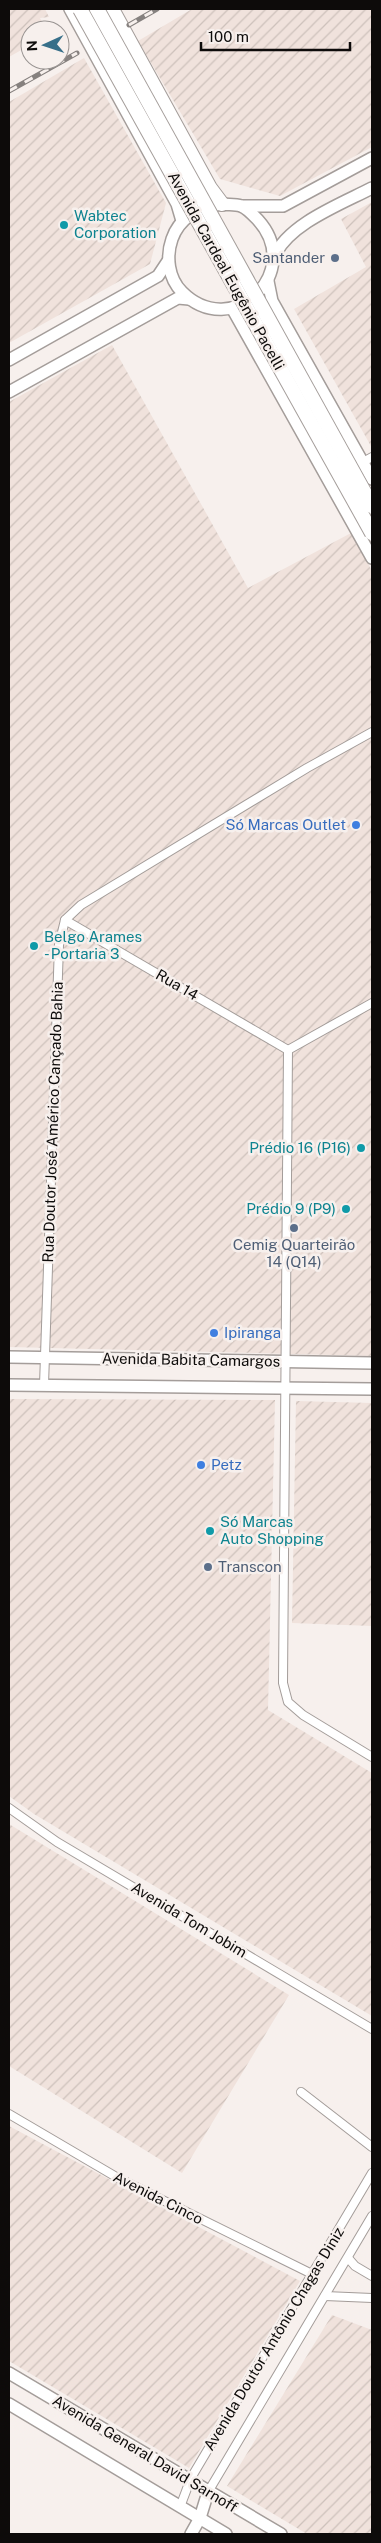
<svg xmlns="http://www.w3.org/2000/svg" width="381" height="2543" viewBox="0 0 381 2543" font-family="'Public Sans',sans-serif">
<style>
.industrial{fill:url(#industrial-furrows)}
.lines{fill:none;stroke-linecap:round;stroke-linejoin:round}
.street-casing{stroke:#a49d9a;stroke-width:10}
.secondary-casing{stroke:#a49d9a;stroke-width:14}
.highway-casing{stroke:#a49d9a;stroke-width:16}
.street{stroke:#fff;stroke-width:8}
.secondary{stroke:#fff;stroke-width:11}
.highway{stroke:#fff;stroke-width:14}
.rail-casing{stroke:#86817f;stroke-width:5}
.rail{stroke:#f7f0ed;stroke-width:3;stroke-dasharray:9;stroke-linecap:butt}
.highway-bridge-casing{stroke:#a49d9a;stroke-width:16;stroke-linecap:butt}
.highway-bridge{stroke:#fff;stroke-width:14}
.culture-dot{fill:#0f9aa8;stroke:#f7f0ed;stroke-width:2}
.service-dot{fill:#5c6f8a;stroke:#f7f0ed;stroke-width:2}
.shop-dot{fill:#3f7fe0;stroke:#f7f0ed;stroke-width:2}
.labels{text-anchor:middle;stroke-width:5;stroke-linejoin:round;paint-order:stroke}
.culture-label{font-size:15px;fill:#0d838f;stroke:#f7f0ed;text-anchor:start}
.service-label{font-size:15px;fill:#4e5e75;stroke:#f7f0ed;text-anchor:end}
.street-label{font-size:15px;fill:#0d0b0a;stroke:#f7f0ed}
.shop-label{font-size:15px;fill:#366cbe;stroke:#f7f0ed;text-anchor:start}
</style>
<defs>
<pattern id="industrial-furrows" width="10" height="10" patternUnits="userSpaceOnUse" patternTransform="scale(1.25)"><rect width="10" height="10" fill="#f0e2dc"/><path d="M-1 1l2-2M0 10L10 0M9 11l2-2" fill="none" stroke="#cdc1bb"/></pattern>
</defs>
<rect width="100%" height="100%" fill="#f7f0ed"/>
<g class="industrial">
<path d="M9,9H45L49,17L40,18L46,30H30V45L9,57Z"/>
<path d="M192,9H372V147L280,196L220,179L138,41Z"/>
<path d="M84,58L166,203L150,264L9,343V102Z"/>
<path d="M372,202V448L294,309L366,267L341,219Z"/>
<path d="M112,345L248,588L351,533L372,571V1356L9,1347V402Z"/>
<path d="M9,1399L275,1400L268,1710L372,1773V2016L34,1814L9,1796Z"/>
<path d="M296,1401L372,1403V1626L292,1623Z"/>
<path d="M9,1824L289,1995L182,2173L9,2066Z"/>
<path d="M9,2126L300,2281L189,2468L9,2361Z"/>
<path d="M332,2315L372,2330V2534H307L227,2486Z"/>
</g>
<g class="lines">
<g class="street-casing">
<g id="street">
<path d="M363,462L372,457"/>
<path d="M65,920L288,1050"/>
<path d="M372,1003L288,1050L283,1683L288,1702L303,1715L372,1757"/>
<path d="M44,1385L59,945L65,920L81,905L307,768L372,732"/>
<path d="M9,1808L57,1842L372,2029"/>
<path d="M301,2092L372,2147"/>
<path d="M9,2114L118,2178L312,2274"/>
<path d="M348,2258L355,2266L372,2276"/>
<path d="M325,2296L372,2298"/>
<path d="M208,2492L372,2216"/>
<path d="M180,2507L191,2478L372,2173"/>
</g>
</g>
<g class="secondary-casing">
<g id="secondary">
<path d="M70,9L177,204L182,221"/>
<path d="M222,204C228,205 235,204 241,206C247,208 254,216 258,220C305,272 232,342 182,292C168,278 166,256 172,239C180,216 200,207 222,204Z"/>
<path d="M242,206H283L372,158"/>
<path d="M274,257C288,224 341,204 372,188"/>
<path d="M268,281L272,301L372,479"/>
<path d="M232,308L372,558"/>
<path d="M9,360L158,276L168,261"/>
<path d="M9,392L178,298L189,299"/>
<path d="M9,1357L372,1363"/>
<path d="M9,1385L372,1389"/>
<path d="M9,2373L281,2534"/>
<path d="M9,2404L226,2534"/>
<path d="M191,2534L200,2518L208,2492"/>
</g>
</g>
<g class="highway-casing">
<path id="highway" d="M112,9L210,188L222,204"/>
</g>
<use href="#street" class="street"/>
<use href="#secondary" class="secondary"/>
<use href="#highway" class="highway"/>
<g class="rail-casing">
<g id="rail">
<path d="M129,25L157,9"/>
<path d="M9,91L77,53"/>
</g>
</g>
<use href="#rail" class="rail"/>
<g class="highway-bridge-casing">
<g id="highway-bridge">
<path d="M80,9L372,533"/>
<path d="M97,9L372,506"/>
</g>
</g>
<use href="#highway-bridge" class="highway-bridge"/>
</g>
<g class="culture-dot">
<circle cx="64" cy="225" r="5"/>
<circle cx="34" cy="946" r="5"/>
<circle cx="361" cy="1148" r="5"/>
<circle cx="346" cy="1209" r="5"/>
<circle cx="210" cy="1531" r="5"/>
</g>
<g class="service-dot">
<circle cx="335" cy="258" r="5"/>
<circle cx="294" cy="1228" r="5"/>
<circle cx="208" cy="1567" r="5"/>
</g>
<g class="shop-dot">
<circle cx="356" cy="825" r="5"/>
<circle cx="214" cy="1333" r="5"/>
<circle cx="201" cy="1465" r="5"/>
</g>
<g class="labels">
<g class="culture-label">
<text x="74" y="221">Wabtec<tspan x="74" dy="17">Corporation</tspan></text>
<text x="44" y="942">Belgo Arames<tspan x="44" dy="17">- Portaria 3</tspan></text>
<text x="351" y="1153" text-anchor="end">Prédio 16 (P16)</text>
<text x="336" y="1214" text-anchor="end">Prédio 9 (P9)</text>
<text x="220" y="1527">Só Marcas<tspan x="220" dy="17">Auto Shopping</tspan></text>
</g>
<g class="service-label">
<text x="325" y="263">Santander</text>
<text x="294" y="1250" text-anchor="middle">Cemig Quarteirão<tspan x="294" dy="17">14 (Q14)</tspan></text>
<text x="218" y="1572" text-anchor="start">Transcon</text>
</g>
<g class="street-label">
<text transform="translate(226 271) rotate(61)" y="5">Avenida Cardeal Eugênio Pacelli</text>
<text transform="translate(177 985) rotate(30)" y="5">Rua 14</text>
<text transform="translate(53 1122) rotate(-88)" y="5">Rua Doutor José Américo Cançado Bahia</text>
<text transform="translate(191 1360) rotate(1)" y="5">Avenida Babita Camargos</text>
<text transform="translate(189 1920) rotate(31)" y="5">Avenida Tom Jobim</text>
<text transform="translate(158 2198) rotate(27)" y="5">Avenida Cinco</text>
<text transform="translate(274 2339) rotate(-59)" y="5">Avenida Doutor Antônio Chagas Diniz</text>
<text transform="translate(145 2454) rotate(31)" y="5">Avenida General David Sarnoff</text>
</g>
<g class="shop-label">
<text x="346" y="830" text-anchor="end">Só Marcas Outlet</text>
<text x="224" y="1338">Ipiranga</text>
<text x="211" y="1470">Petz</text>
</g>
</g>
<rect width="381" height="2543" fill="none" stroke="#0d0b0a" stroke-width="20"/>
<g transform="translate(45 45) rotate(267)"><circle r="24" fill="#f7f0ed" stroke="#999492"/>
<path d="M0-4L9 19L0 12L-9 19Z" fill="#376f89"/>
<text y="-8" font-size="14" font-weight="bold" text-anchor="middle" fill="#0d0b0a">N</text>
</g>
<path d="M201 42v8h149v-8" fill="none" stroke="#0d0b0a" stroke-width="2.5"/>
<text x="208" y="42" font-size="15" fill="#0d0b0a" stroke="#f7f0ed" stroke-width="4" paint-order="stroke">100 m</text>
</svg>
